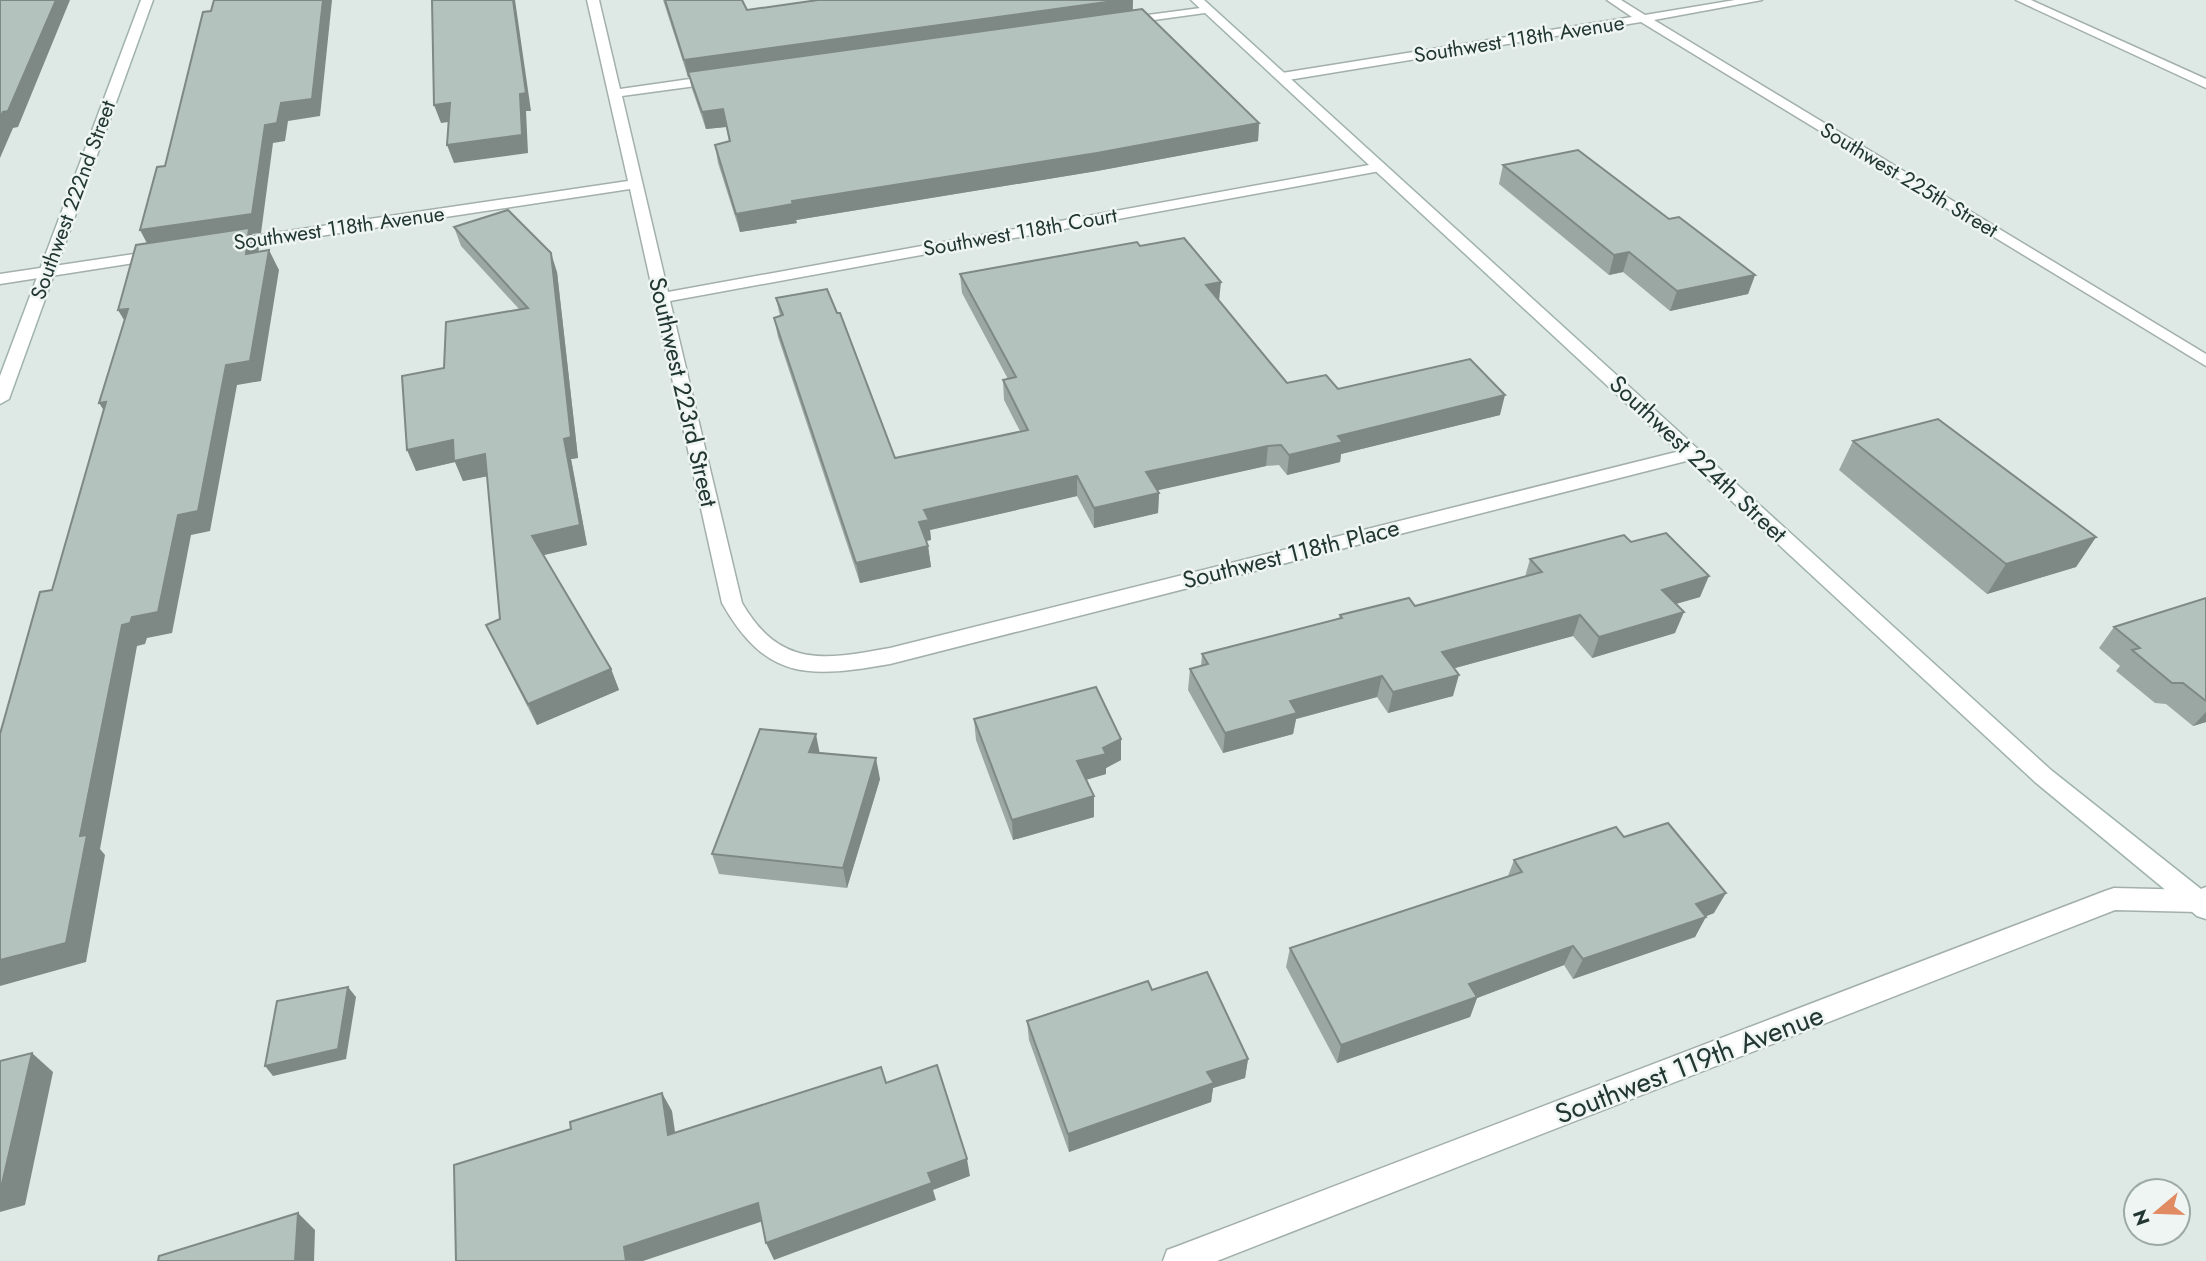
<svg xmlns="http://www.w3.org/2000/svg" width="2206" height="1261" viewBox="0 0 2206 1261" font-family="Jost,sans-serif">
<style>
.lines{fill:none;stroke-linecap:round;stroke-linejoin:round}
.street-casing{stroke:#a2afab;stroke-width:3}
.secondary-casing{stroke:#9fb2ad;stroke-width:3}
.street{fill:#fff;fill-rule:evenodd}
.secondary{fill:#fff;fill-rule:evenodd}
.wall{fill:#9ba7a3}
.shaded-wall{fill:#7e8884}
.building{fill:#b4c2bd;stroke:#7e8884;stroke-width:2}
.labels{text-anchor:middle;stroke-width:5;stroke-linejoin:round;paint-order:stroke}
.far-street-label{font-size:21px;fill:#223632;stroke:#eef5f2}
.street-label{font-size:24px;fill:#223632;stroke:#eef5f2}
.near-street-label{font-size:28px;fill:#223632;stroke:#eef5f2}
</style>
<rect width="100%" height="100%" fill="#dee8e4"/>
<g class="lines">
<g class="street-casing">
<g id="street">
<path d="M587,0H599L620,89L718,75L724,79L718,83L622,96L668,292L1380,163L1387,167L1380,171L670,301L742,603C780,668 824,660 890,648L1692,448L1701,454L1698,458L890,664C809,678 766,681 722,603L630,189L227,250L219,245L227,240L628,181Z"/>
<path d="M1607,0H1621L1645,15L1735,0H1762L1654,20L2206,354V366L1641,22L1282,81L1276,77L1282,73L1632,17Z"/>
<path d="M2016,0H2031L2206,79V88Z"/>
<path d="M1208,7L1212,8V12L1125,24L1119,21L1125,18Z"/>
<path d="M161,250L166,252V258L0,284V274Z"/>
<path d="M2206,887V909L2198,912L2115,910L1217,1261H1163L1167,1250L1178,1246L2105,891L2114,888L2198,890Z"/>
</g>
</g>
<g class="secondary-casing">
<g id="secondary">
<path d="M141,0H153L9,399L0,404V376Z"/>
<path d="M1191,0H1204L2051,770L2206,893V919L2197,916L2035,782Z"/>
</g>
</g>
<use href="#street" class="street"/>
<use href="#secondary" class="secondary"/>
</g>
<g class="wall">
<path d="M663,0H742L747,10L818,0H1133V10L1259,123L1258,141L1097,171L796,220L797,223L740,232L718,163L715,145L729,141L726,127L706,129L692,89L689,77H688Z"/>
<path d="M1503,165L1669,219L1755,275L1748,294L1670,311L1623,272L1609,275L1499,184Z"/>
<path d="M454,227L557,272L578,458L571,459L587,545L543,555L611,669L619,690L537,725L496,645L486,625L500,619L487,476L463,481L455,462L416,471L519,309L461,246Z"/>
<path d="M1140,246L1219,301L1287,383L1338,389L1500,415L1341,454L1340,462L1287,475L1279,465L1266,466L1157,490L1159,493L1158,513L1094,528L1077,496L930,530L931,540L926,541L928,546L931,567L860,583L778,337L774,318L780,316L776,298L895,458L1020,431L1004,400L1003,380L1008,379L962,293L960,274Z"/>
<path d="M1853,441L2096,537L2076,567L1987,594L1839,470Z"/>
<path d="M1631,542L1700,597L1676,604L1675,633L1592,658L1573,636L1454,668L1453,696L1388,713L1377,697L1296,719L1293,734L1223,753L1188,690L1190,669L1201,666L1202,654L1339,618L1340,615L1415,606L1525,577L1530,559Z"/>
<path d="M2206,598V722L2193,726L2166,704L2155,703L2116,671L2120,666L2099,648L2114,627Z"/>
<path d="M974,719L1121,739V760L1106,768V774L1086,780L1094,817L1013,840L976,740Z"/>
<path d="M820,753L880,779L847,888L719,874L712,854Z"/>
<path d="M1624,837L1714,913L1705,917L1695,937L1573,979L1564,965L1477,998L1470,1017L1337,1063L1286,967L1290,948L1508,876L1514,860Z"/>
<path d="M1152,990L1248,1059L1245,1078L1213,1088L1211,1102L1069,1152L1029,1040L1027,1021Z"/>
</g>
<g class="shaded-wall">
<path d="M56,0H70L18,127L13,128L0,158V118Z"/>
<path d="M323,0H332L320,116L288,121L285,141L273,143L261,233L252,234L259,248L255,273L246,254L150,249L140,230L265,125L281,103Z"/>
<path d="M513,0H515L531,111H526L528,153L454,163L447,145L520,94Z"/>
<path d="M1121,0H1133L1132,15L688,72L689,77H688L684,60Z"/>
<path d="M450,103L456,121L441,123L434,105Z"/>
<path d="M723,109L726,127L706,129L702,112Z"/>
<path d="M1259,123L1258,141L1097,171L796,220L797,223L740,232L736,214L792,201Z"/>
<path d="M269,250L279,270L261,381L237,385L210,531L191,535L172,633L147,638L145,644L137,646L100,849L105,855L86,962L0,986V960L80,836L122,625L132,617L178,515L226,365Z"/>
<path d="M1629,252L1623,272L1609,275L1614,255Z"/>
<path d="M551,253L557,272L578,458L571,459L587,545L540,556L532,536L564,439Z"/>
<path d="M1755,275L1748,294L1670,311L1677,291Z"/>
<path d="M1221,282L1219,301L1206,285Z"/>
<path d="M128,309L130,330L118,310Z"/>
<path d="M1505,395L1500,415L1341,454L1340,462L1287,475L1289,455L1338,436Z"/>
<path d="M106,402L112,423L99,403Z"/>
<path d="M453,440L485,454L494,475L463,481L455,462L416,471L407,450Z"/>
<path d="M1268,446L1266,466L1146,493V472Z"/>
<path d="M1077,476V496L930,530L931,540L921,542L919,522L924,510Z"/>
<path d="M1159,493L1158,513L1094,528V508Z"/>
<path d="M2096,537L2076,567L1987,594L2006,564Z"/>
<path d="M928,546L931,567L860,583L856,563Z"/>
<path d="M1709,576L1700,597L1654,610L1662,590Z"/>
<path d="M1684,612L1675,633L1592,658L1599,637Z"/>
<path d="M1580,615L1573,636L1437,673L1442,652Z"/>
<path d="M611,669L619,690L537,725L528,704Z"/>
<path d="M1459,675L1453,696L1388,713L1393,692Z"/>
<path d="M1382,676L1377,697L1296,719L1293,734L1223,753L1225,733L1290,701Z"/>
<path d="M2206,712V722L2193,726Z"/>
<path d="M816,734L820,755L809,752Z"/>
<path d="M1121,739V760L1106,768V774L1078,782L1077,761Z"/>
<path d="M876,758L880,779L847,888L843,868Z"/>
<path d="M1094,796V817L1013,840L1012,820Z"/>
<path d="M1726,893L1714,913L1685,924L1706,917L1695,937L1573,979L1583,959L1696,904Z"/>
<path d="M1573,946L1564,965L1477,998L1470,1017L1337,1063L1341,1045L1469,984Z"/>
<path d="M348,987L356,997L346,1059L273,1076L265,1066Z"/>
<path d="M32,1053L53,1072L25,1205L0,1212V1188Z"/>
<path d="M1248,1059L1245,1078L1213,1088L1211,1102L1069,1152L1068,1134L1207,1072Z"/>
<path d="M662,1093L672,1111L678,1153L668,1135Z"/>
<path d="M967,1159L970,1176L933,1190L936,1200L774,1260L766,1243L928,1173Z"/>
<path d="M758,1203L766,1220L643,1261H626L624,1247Z"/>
<path d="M298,1213L315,1230L314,1261H295Z"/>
</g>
<g class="building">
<path d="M0,0H56L8,111L3,112L0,118Z"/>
<path d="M214,0H323L312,99L281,103L277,123L265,125L252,214L140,230L157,167L165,166L203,12L211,11Z"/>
<path d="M432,0H513L526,93L520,94L522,135L447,145L450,103L434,105Z"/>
<path d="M665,0H742L747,10L818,0H1121L684,60Z"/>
<path d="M1142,9L1259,123L1097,153L792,201L793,204L736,214L715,145L730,141L723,109L702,112L688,72Z"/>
<path d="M1578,150L1669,219L1679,217L1755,275L1677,291L1629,252L1614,255L1503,165Z"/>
<path d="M508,210L551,253L571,437L564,439L580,525L532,536L611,669L528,704L486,625L500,619L485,454L454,461L453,440L407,450L402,376L444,368L446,322L528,308L454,227Z"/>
<path d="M249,228L246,254L269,250L250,361L226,365L198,511L178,515L158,612L132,617L130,623L122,625L80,836L87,835L66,943L0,960V734L40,592L52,590L106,402L99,403L128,309L118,310L136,245Z"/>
<path d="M1184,238L1221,282L1206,285L1287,383L1326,375L1338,389L1470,359L1505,395L1338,436L1343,442L1289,455L1281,445L1268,446L1146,472L1159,493L1094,508L1077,476L924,510L929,520L919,522L928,546L856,563L774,318L783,315L776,298L827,289L837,313H840L895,458L1028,430L1003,380L1016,377L960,274L1137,242L1140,246Z"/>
<path d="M1938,419L2096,537L2006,564L1853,441Z"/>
<path d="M1666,533L1709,576L1662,590L1684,612L1599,637L1580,615L1442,652L1459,675L1393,692L1382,676L1290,701L1297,713L1225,733L1190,669L1208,664L1202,654L1342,618L1340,615L1409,598L1415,606L1542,572L1530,559L1624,535L1631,542Z"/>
<path d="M2206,598V701L2183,683H2172L2132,650L2140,648L2114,627Z"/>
<path d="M1096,687L1121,739L1103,748L1106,754L1077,761L1094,796L1012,820L974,719Z"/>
<path d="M760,729L816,734L809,752L876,758L843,868L712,854Z"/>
<path d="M1668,823L1726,893L1696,904L1706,917L1583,959L1573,946L1469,984L1477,997L1341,1045L1290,948L1522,872L1514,860L1616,827L1624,837Z"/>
<path d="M1207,972L1248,1059L1207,1072L1214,1083L1068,1134L1027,1021L1148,981L1152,990Z"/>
<path d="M348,987L338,1049L265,1066L277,1001Z"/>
<path d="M32,1053L1,1188H0V1061Z"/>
<path d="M937,1065L967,1159L928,1173L932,1183L766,1243L758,1203L624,1247L626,1261H456L454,1165L571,1129L570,1122L662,1093L668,1135L881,1067L886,1083Z"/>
<path d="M298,1213L295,1261H158L159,1256Z"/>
</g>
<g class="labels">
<g class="far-street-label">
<text transform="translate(1519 39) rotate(-9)" y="7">Southwest 118th Avenue</text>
<text transform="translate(1909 180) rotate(31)" y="7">Southwest 225th Street</text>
<text transform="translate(73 200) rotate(-70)" y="7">Southwest 222nd Street</text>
<text transform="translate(339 228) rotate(-8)" y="7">Southwest 118th Avenue</text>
<text transform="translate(1020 232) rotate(-10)" y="7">Southwest 118th Court</text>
</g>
<g class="street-label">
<text transform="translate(683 392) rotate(77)" y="8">Southwest 223rd Street</text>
<text transform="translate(1698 459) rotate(43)" y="8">Southwest 224th Street</text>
<text transform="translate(1291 554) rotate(-14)" y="8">Southwest 118th Place</text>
</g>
<g class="near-street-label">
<text transform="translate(1689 1064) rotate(-21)" y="10">Southwest 119th Avenue</text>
</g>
</g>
<g transform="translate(2157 1212) rotate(251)"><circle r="33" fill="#eef5f2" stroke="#9ca9a5" stroke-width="2"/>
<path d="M0-5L12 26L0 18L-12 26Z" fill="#e18b63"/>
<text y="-10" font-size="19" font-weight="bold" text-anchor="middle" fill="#223632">N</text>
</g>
</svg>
